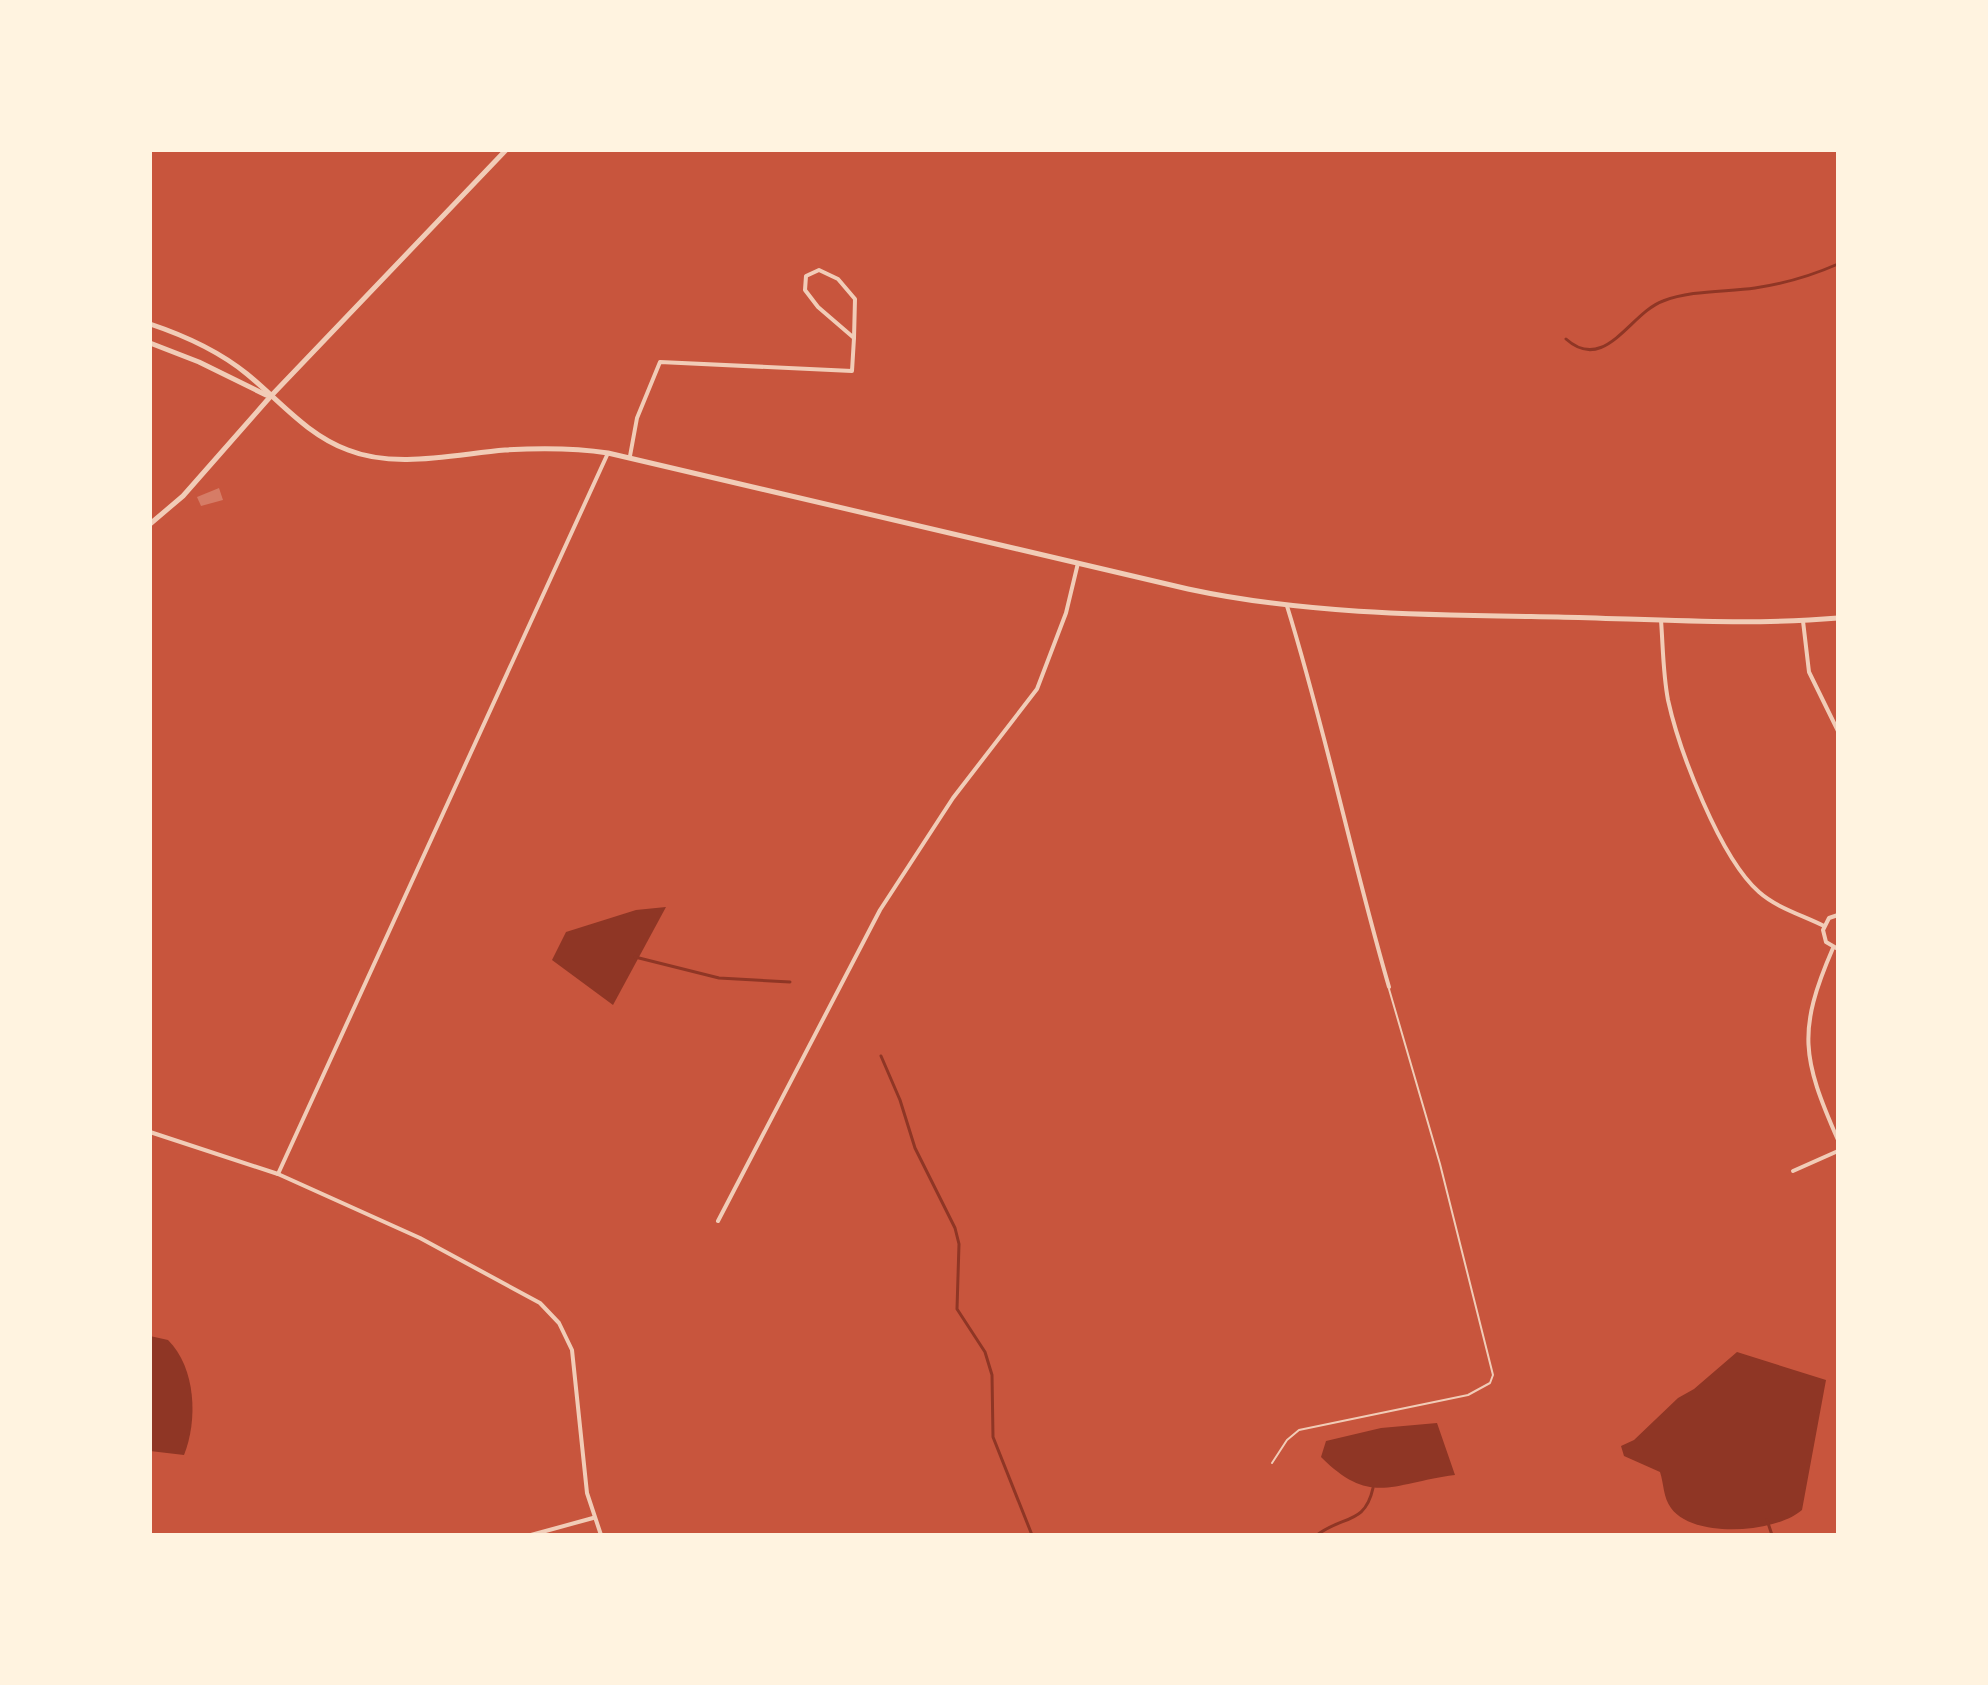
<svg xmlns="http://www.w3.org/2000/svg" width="1988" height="1685" viewBox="0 0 1988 1685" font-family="'Nunito Sans',sans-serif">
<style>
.water{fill:#8f3625}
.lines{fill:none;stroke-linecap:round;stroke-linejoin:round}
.stream{stroke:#8f3625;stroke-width:3}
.building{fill:#d67c66}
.service{stroke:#f1ccb7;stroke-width:2}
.minor{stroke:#f1ccb7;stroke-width:4}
.tertiary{stroke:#f1ccb7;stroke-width:5}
</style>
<rect width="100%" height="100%" fill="#c8553d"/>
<g class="water">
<path d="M666,907L613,1005L552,960L566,932L636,910Z"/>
<path d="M150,1336L168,1340C196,1368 198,1420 184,1455L150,1451Z"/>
<path d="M1737,1352L1826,1380L1802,1510C1776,1533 1693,1539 1671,1508C1663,1497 1664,1484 1660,1472L1624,1456L1621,1446L1634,1440L1678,1398L1694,1389Z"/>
<path d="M1437,1423L1455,1475C1392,1483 1371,1507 1321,1457L1326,1441L1381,1428Z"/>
</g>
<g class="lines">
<g class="stream">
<path d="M1566,339C1605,374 1630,313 1663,301C1691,290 1726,292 1755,288C1782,284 1813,275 1838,264"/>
<path d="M635,957L719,978L790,982"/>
<path d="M881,1056L900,1100L915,1148L955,1228L959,1244L957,1309L985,1352L992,1375L993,1437L1032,1535"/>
<path d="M1767,1520L1772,1535"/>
<path d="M1317,1535C1343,1515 1365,1525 1373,1488"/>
</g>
</g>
<path class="building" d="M219,488L223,500L201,506L197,497Z"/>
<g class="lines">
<path class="service" d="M1272,1463L1287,1440L1299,1430L1468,1395L1490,1383L1493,1375L1440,1164L1389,989"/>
<g class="minor">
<path d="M819,270L838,279L855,299L854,338L818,307L805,290L806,276Z"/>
<path d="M630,456L637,418L660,362L852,371L854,338"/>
<path d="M1287,606C1326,732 1352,860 1389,987"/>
<path d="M1661,620C1663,647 1663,674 1668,700C1679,750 1720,858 1759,892C1777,908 1802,915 1824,926"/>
<path d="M1803,621L1809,672L1838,731"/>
<path d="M1838,915L1829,918L1823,930L1826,942L1838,949"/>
<path d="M1833,948C1797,1031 1802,1058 1838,1140"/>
<path d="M150,1132L278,1174L420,1238L540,1303L559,1323L572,1350L587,1493L601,1535"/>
<path d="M1793,1171L1838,1151"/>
<path d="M278,1174L608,453"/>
<path d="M718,1221L880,910L953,798L1037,689L1066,613L1078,563"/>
<path d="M531,1535L593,1518"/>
</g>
<g class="tertiary">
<path d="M150,324C183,335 220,352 247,374C280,401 307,435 348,450C395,469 456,454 505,450C539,448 575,448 608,453L1188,589C1309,615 1435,615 1558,617C1651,619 1745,626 1838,618"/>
<path d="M150,343L199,362L266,395"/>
<path d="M150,524L183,496L270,397L506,150"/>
</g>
</g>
<rect width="1988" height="1685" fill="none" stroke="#fff3e0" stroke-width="304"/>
</svg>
